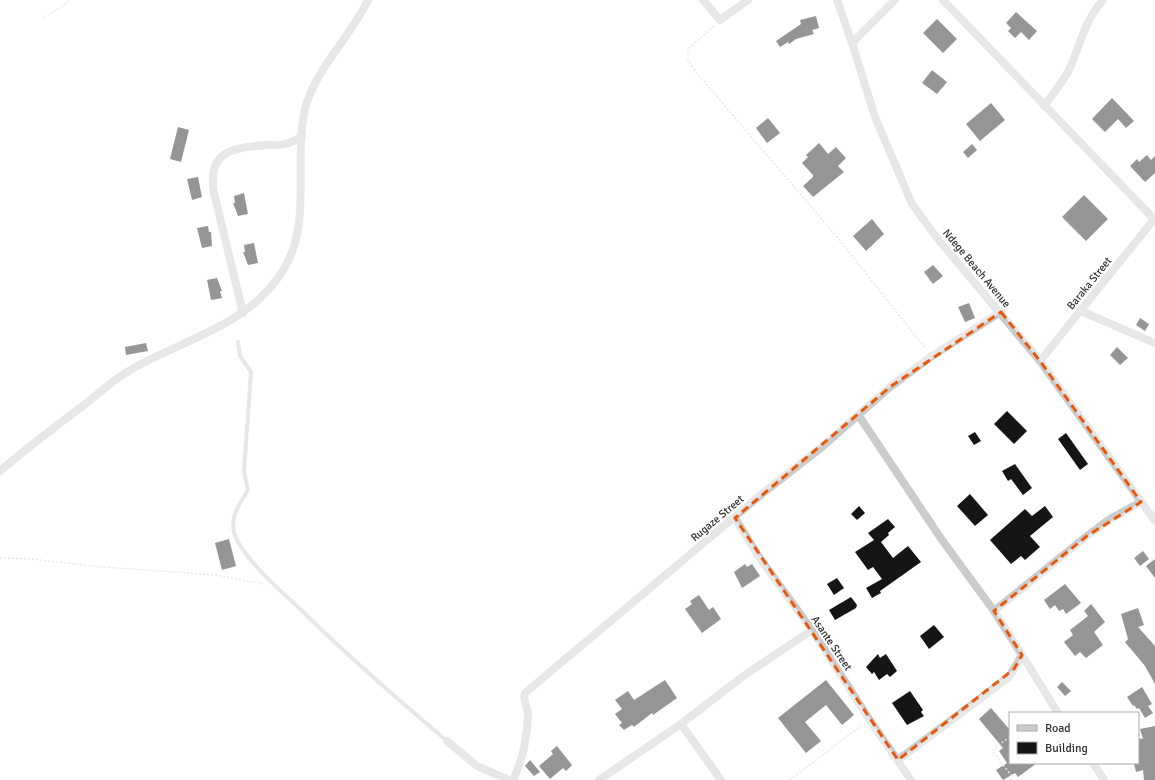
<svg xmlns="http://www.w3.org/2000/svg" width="1155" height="780" viewBox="0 0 1155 780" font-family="Signika,sans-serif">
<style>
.building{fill:#151515}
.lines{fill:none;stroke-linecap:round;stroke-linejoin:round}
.path{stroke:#cbcbcb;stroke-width:1.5;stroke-dasharray:2 2;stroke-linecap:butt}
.service{stroke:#cbcbcb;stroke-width:4}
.minor{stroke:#cbcbcb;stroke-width:8}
.marked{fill:none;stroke:#e8590c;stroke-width:3;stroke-dasharray:8 5;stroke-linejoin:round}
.labels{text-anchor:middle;stroke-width:4;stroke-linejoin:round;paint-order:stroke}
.street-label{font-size:11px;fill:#2e2e2e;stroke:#fff}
</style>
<rect width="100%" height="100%" fill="#fff"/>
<g class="building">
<path d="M1016,12L1037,31L1029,40L1021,32L1015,38L1008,31L1011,28L1006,23Z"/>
<path d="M816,16L819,28L812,30L814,34L796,39L789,44L788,42L780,47L776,41L801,24L800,20Z"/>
<path d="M937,19L957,39L943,53L923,33Z"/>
<path d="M932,70L947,82L937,94L922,83Z"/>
<path d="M1112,98L1134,121L1126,128L1118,119L1105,132L1092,119Z"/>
<path d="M991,103L1005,120L980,141L966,124Z"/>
<path d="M768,118L780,133L767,143L756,128Z"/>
<path d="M178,127L189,130L181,162L170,159Z"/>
<path d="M819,143L828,154L836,147L846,158L838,166L844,172L813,197L803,186L813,177V175L802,163L808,157L806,155Z"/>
<path d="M972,144L977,150L968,158L963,152Z"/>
<path d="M1147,155L1151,160L1155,156V173L1145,182L1130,166L1137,159L1139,162Z"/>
<path d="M198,177L202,197L192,200L187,179Z"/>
<path d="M244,193L248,214L238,216L233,203H235L234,196Z"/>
<path d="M1084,195L1108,219L1086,241L1062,217Z"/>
<path d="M872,219L884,234L866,251L853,236Z"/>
<path d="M208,226L209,232H211L212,246L202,248L197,228Z"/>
<path d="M254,243L258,263L248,265L243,252H245L244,245Z"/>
<path d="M933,265L943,276L933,284L924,272Z"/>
<path d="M217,278L222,291H220L222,298L211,300L207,280Z"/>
<path d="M969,303L975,318L965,322L958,307Z"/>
<path d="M1140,318L1149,324L1145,331L1136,325Z"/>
<path d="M146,343L148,351L126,355L125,347Z"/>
<path d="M1117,347L1128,358L1120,365L1110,355Z"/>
<path d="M1007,411L1027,431L1014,444L994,424Z"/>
<path d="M975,432L981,441L974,445L968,436Z"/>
<path d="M1066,433L1088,464L1080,470L1058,439Z"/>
<path d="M1015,464L1032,488L1023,495L1011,479L1008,481L1002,471Z"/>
<path d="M970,494L988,515L975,526L957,506Z"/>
<path d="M859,506L865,513L857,520L851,514Z"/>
<path d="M1045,506L1053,517L1030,536L1040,547L1025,560L1021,556L1011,564L990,540L1025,509L1032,516Z"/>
<path d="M888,519L895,527L888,533L889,535L881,542L893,558L908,546L921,562L880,591L881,593L872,598L866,588L882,579L873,567L868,570L855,552L874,540L868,533Z"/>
<path d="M229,539L236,566L222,570L215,543Z"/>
<path d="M1143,551L1149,559L1140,566L1134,558Z"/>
<path d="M1155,559V578L1146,566Z"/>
<path d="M745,564L747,567L752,564L760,576L742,588L734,572Z"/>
<path d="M837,578L844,588L834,595L827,584Z"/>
<path d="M1065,584L1081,603L1066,614L1063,609L1059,611L1055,605L1050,609L1044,600Z"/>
<path d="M699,595L709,610L713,607L721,619L702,633L685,609L692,604L690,601Z"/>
<path d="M851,597L857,605L856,608L835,620L829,610Z"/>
<path d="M1091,604L1105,622L1094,632L1103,645L1086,658L1080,652L1075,656L1064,642L1073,635L1070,630L1088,616L1084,611Z"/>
<path d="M1138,608L1144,625L1138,627L1155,646V684L1145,666L1125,642L1128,639L1121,614Z"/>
<path d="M934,625L944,637L929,649L920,636Z"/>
<path d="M878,654L880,658L886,654L897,671L890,677L887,674L879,680L874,672L872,674L866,667Z"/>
<path d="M665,680L677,698L653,715L652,713L634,727L632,725L624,730L619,725L622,723L615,714L622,709L615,700L628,691L634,700Z"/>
<path d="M826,680L854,715L842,725L826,705L805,722L821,741L806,753L778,718Z"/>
<path d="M1062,682L1071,691L1065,696L1057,687Z"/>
<path d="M1142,687L1152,704L1148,706L1153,713L1145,718L1139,708L1137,709L1134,705L1133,706L1127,697Z"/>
<path d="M910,691L923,710L921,712L924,716L907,725L892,703Z"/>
<path d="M991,708L1010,730V763H1037L1018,777L1015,773L1003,780L996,770L1007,763L999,751L1003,748L979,719Z"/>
<path d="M1155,726V780H1144L1143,770L1136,772L1134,763H1138V738L1143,739L1140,729Z"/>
<path d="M557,746L572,765L566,771L563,768L550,779L539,766L553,754L551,751Z"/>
<path d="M530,760L540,772L534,776L525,766Z"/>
</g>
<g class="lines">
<g class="path">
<path d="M44,18L71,0"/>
<path d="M714,26L688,49V60L695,71L837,237L926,349"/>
<path d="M0,558L32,559L90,566L215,575L264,584"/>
<path d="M1010,737L994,748L993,752L1011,775V780"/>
<path d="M790,780L863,724"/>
</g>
<path class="service" d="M238,342L240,356L251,372L244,471L248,490C238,506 227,521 237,540C247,560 279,590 296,605C344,653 395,697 447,741"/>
<g class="minor">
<path d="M703,0L720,20L748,0"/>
<path d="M837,0L852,43L875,117L912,204L937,238L1040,361L1155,521"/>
<path d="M943,0L1154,219"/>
<path d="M852,43L895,0"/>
<path d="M1044,106C1052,95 1062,83 1069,70C1081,44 1083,23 1103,0"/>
<path d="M1081,311L1155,343"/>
<path d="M243,313L214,193C207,151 231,148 267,145C272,145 279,146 285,144C291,143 297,139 302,136"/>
<path d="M1040,361L1155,218"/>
<path d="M859,416L942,540L994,611L1022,655L1009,677L898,760"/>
<path d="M0,471C27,448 55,427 84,405C98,394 112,381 127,372C181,339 245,329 282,272C314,224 292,157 306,105C318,66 351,36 368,0"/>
<path d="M735,518L759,557L812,630L869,719L911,780"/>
<path d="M994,611L1087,536L1110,519L1141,502"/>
<path d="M1022,655L1058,713"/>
<path d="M681,724L721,780"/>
<path d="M447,741L477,766L509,780"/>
<path d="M1093,763L1104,780"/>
<path d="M513,780C523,760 527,737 528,715C528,707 522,701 525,693L763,493L822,447L890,387L932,356L1001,312"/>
<path d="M599,780L681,724L742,677L812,630"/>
</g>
</g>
<path d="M0 0H1155V780H0ZM1001,312L1040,361L1141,502L1087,536L994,611L1022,655L1014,669L898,760L735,518L890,387Z" fill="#fff" fill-opacity=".55" fill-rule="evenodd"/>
<path class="marked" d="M1001,312L1040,361L1141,502L1087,536L994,611L1022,655L1014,669L898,760L735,518L890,387Z"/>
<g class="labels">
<g class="street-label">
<text transform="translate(977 268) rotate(50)" y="4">Ndege Beach Avenue</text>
<text transform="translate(1089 283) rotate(-51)" y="4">Baraka Street</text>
<text transform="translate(717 518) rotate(-40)" y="4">Rugaze Street</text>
<text transform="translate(832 643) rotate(56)" y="4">Asante Street</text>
</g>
</g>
<rect x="1009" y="712" width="130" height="52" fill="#ffffff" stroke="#ababab"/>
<rect x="1017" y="725" width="20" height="6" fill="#cbcbcb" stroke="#ababab"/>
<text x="1045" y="732" font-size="12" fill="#2e2e2e">Road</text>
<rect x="1017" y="742" width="20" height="12" fill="#151515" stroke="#ababab"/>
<text x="1045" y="752" font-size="12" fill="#2e2e2e">Building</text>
</svg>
